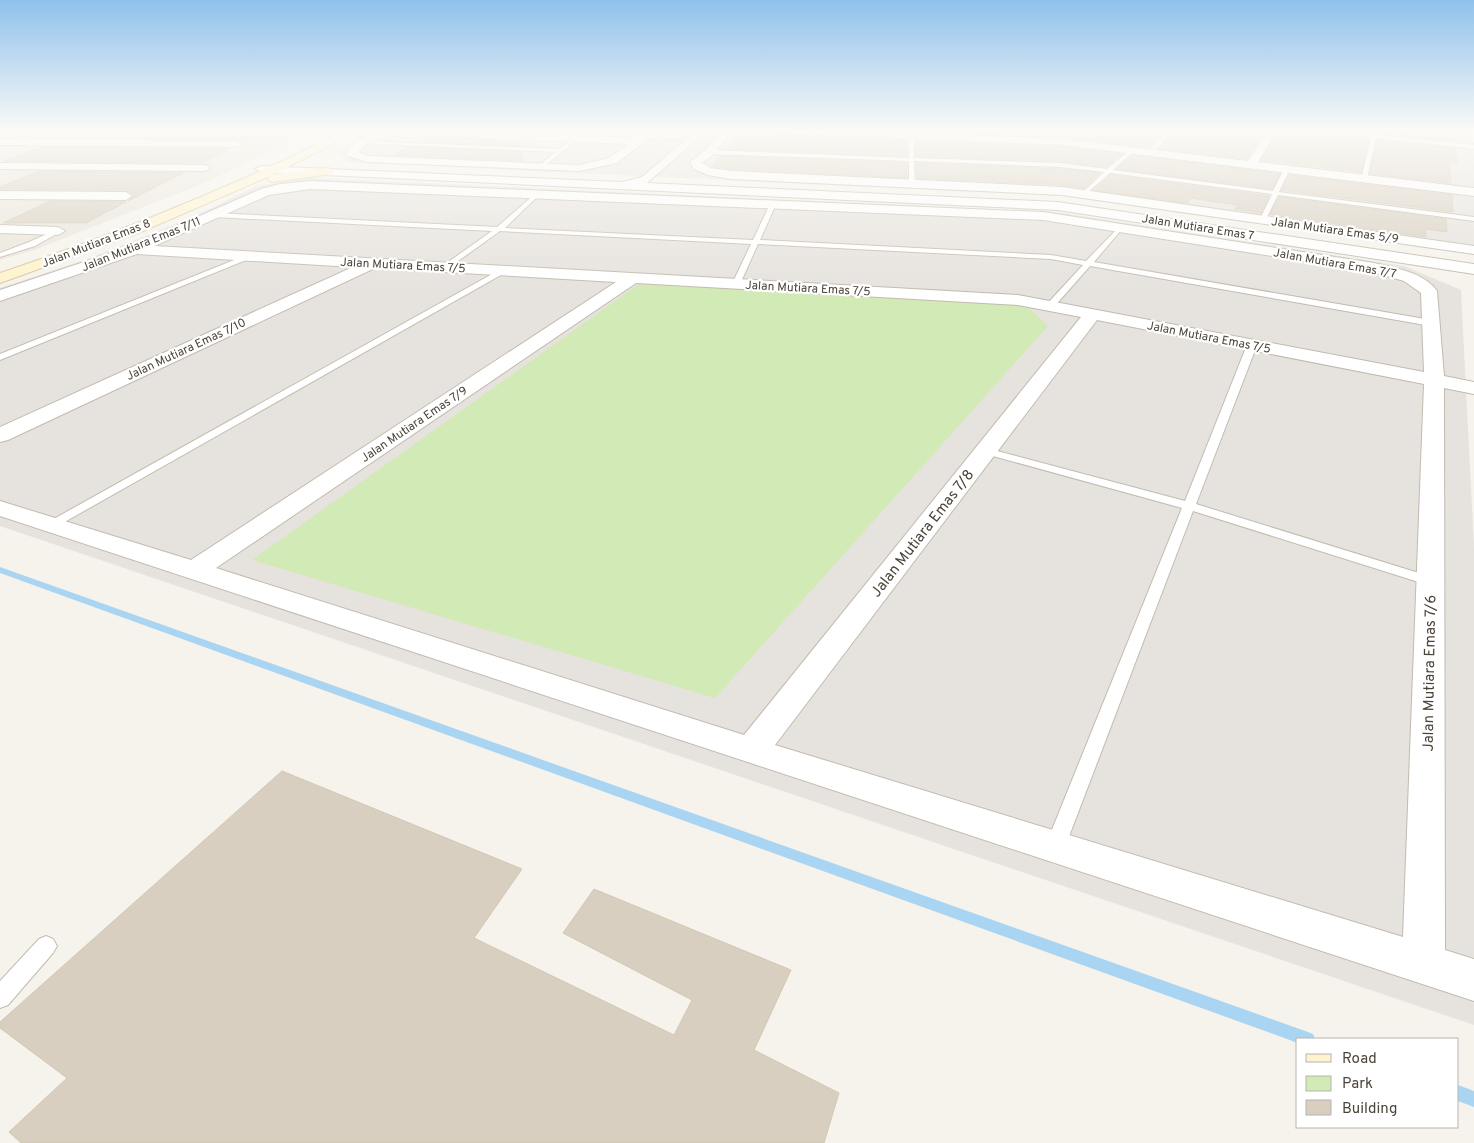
<svg xmlns="http://www.w3.org/2000/svg" width="1474" height="1143" viewBox="0 0 1474 1143" font-family="Overpass,sans-serif">
<style>
.residential{fill:#eae5da}
.industrial{fill:#e6e2dd}
.green{fill:#d2eab5}
.lines{fill:none;stroke-linecap:round;stroke-linejoin:round}
.stream{fill:#a9d4f2;fill-rule:evenodd}
.building{fill:#d8cfc1;stroke:#d3c7b4}
.service-casing{stroke:#c2bbae;stroke-width:2}
.minor-casing{stroke:#c2bbae;stroke-width:2}
.tertiary-casing{stroke:#c2bbae;stroke-width:2}
.secondary-casing{stroke:#d6c79b;stroke-width:2}
.service{fill:#fff;fill-rule:evenodd}
.minor{fill:#fff;fill-rule:evenodd}
.tertiary{fill:#fff;fill-rule:evenodd}
.secondary{fill:#fff3cd;fill-rule:evenodd}
.labels{text-anchor:middle;stroke-width:4.5;stroke-linejoin:round;paint-order:stroke}
.far-street-label{font-size:12px;fill:#4b4439;stroke:#fff}
.street-label{font-size:15px;fill:#4b4439;stroke:#fff}
</style>
<rect width="100%" height="100%" fill="#f6f3ec"/>
<path class="residential" d="M0,130H318L204,183L34,250L0,260Z"/>
<g class="industrial">
<path d="M369,130H1474V254L1062,196L347,162L335,149Z"/>
<path d="M310,178L1058,212L1404,266L1461,290L1474,547V1025L0,526V288L90,258L193,217L256,186Z"/>
</g>
<g class="green">
<path d="M1056,130L1044,138L931,135L919,131Z"/>
<path d="M639,284L1007,303L1030,309L1048,326L715,698L252,560Z"/>
</g>
<g class="lines">
<g class="stream">
<path d="M0,567L1308,1032L1313,1034L1315,1039H1298V1043L0,573Z"/>
<path d="M1458,1085L1474,1091V1107L1458,1101Z"/>
</g>
</g>
<g class="building">
<path d="M73,130H267L242,143L236,139L54,138Z"/>
<path d="M884,130H971V134Z"/>
<path d="M1038,130H1166L1150,147L1063,137L1037,136Z"/>
<path d="M1176,130H1266L1247,159L1160,149Z"/>
<path d="M1280,130H1309L1369,140L1361,172L1261,160Z"/>
<path d="M1379,130L1453,132L1454,141L1378,133Z"/>
<path d="M739,133L906,140L907,156L727,149Z"/>
<path d="M428,137L521,141V146L420,142Z"/>
<path d="M1377,140L1455,149L1457,163L1449,162L1451,183L1370,174Z"/>
<path d="M916,141L1063,147L1122,154L1106,167L1060,161L916,156Z"/>
<path d="M41,147L230,149L202,163L5,161Z"/>
<path d="M409,147L522,152L523,161L394,155Z"/>
<path d="M1132,155L1280,174L1272,189L1117,169Z"/>
<path d="M721,156L907,163V178L731,169L713,166Z"/>
<path d="M916,163L1060,169L1100,173L1084,188L1062,185L917,178Z"/>
<path d="M39,171L183,173L128,201L134,195L126,190L0,189V187Z"/>
<path d="M1111,175L1269,196L1261,213L1235,209L1238,205L1190,198L1187,203L1094,190Z"/>
<path d="M1289,175L1452,195L1453,212L1282,190Z"/>
<path d="M1279,197L1446,219L1447,232L1425,229L1426,237L1273,215L1270,214Z"/>
<path d="M50,201L126,202L86,223H3Z"/>
<path d="M282,771L522,869L474,938L674,1035L692,1000L563,933L594,889L791,970L754,1050L839,1093L824,1143H21L9,1132L67,1078L0,1028V1022Z"/>
</g>
<g class="lines">
<g class="service-casing">
<g id="service">
<path d="M515,130H520L518,132Z"/>
<path d="M1169,130H1174L1152,154H1148V152Z"/>
<path d="M1311,130L1371,135L1372,130H1377L1376,135L1474,145V149L1376,138L1367,179L1364,181L1361,179L1371,138Z"/>
<path d="M911,134L914,136V158L1060,163L1107,169L1132,148L1134,151L1113,170L1273,191L1284,169L1287,167L1290,169L1279,192L1474,217V221L1278,195L1266,219L1263,221L1260,219L1272,194L1110,173L1085,195L1083,194V192L1104,172L1060,167L914,161L915,182L912,184L909,182V161L710,154L707,152L710,150L909,158L908,136Z"/>
<path d="M574,137L579,138L540,170L538,167L555,152L357,143L360,141L559,149Z"/>
<path d="M536,193L539,195L538,196L505,228L753,240L770,204L773,202L776,204L760,240L1051,255L1086,261L1120,226L1123,228L1122,229L1094,262L1431,320L1435,323L1431,326L1090,266L1053,308H1047V304L1083,265L1051,259L758,244L740,284L736,286L732,284L751,244L500,231L447,269H444V265L492,231L213,217L210,215L213,213L497,227Z"/>
<path d="M58,229L62,231L60,232L35,246L0,257V253L29,242Z"/>
<path d="M249,254L256,256L0,360V354Z"/>
<path d="M501,269L508,271L54,528H44L43,525Z"/>
<path d="M1252,342L1257,345L1196,504L1435,578L1437,581L1435,584H1425L1193,511L1065,847L1062,853L1055,855L1048,853L1045,847L1182,508L982,453L980,451L986,448L1185,501L1247,345Z"/>
<path d="M46,936L53,939L57,946L53,953L8,1005L0,1008V981L39,939Z"/>
</g>
</g>
<g class="minor-casing">
<g id="minor">
<path d="M384,130H452L636,138L628,134C636,127 664,133 675,133C686,133 696,130 707,130L678,139L649,138L617,163L579,171L367,162L348,156L346,154C354,138 368,135 384,130ZM394,134H395L628,144L609,158L579,165L368,156L358,152L368,142Z"/>
<path d="M722,130H827L1063,139L1248,161L1268,130H1278L1258,162L1474,188V196L1063,145L731,131L714,154L702,163L711,168L731,171L1062,187L1474,246V254L1062,195L731,179L708,175L694,169L690,162L706,150Z"/>
<path d="M1468,130H1474V143L1469,140Z"/>
<path d="M0,139L236,141L241,144L236,147L0,145Z"/>
<path d="M0,163L205,165L211,168L205,171L0,169Z"/>
<path d="M310,181L1043,212L1374,263C1394,268 1424,272 1437,291L1444,376L1474,382V394L1444,388L1445,950L1474,959V1001L0,516V501L191,560L616,282L375,268L8,440L0,442V427L353,267L137,254L0,301V290L129,247L261,189L280,184ZM310,189L1043,220L1373,272L1404,281L1421,293L1424,372L1018,295L154,246L269,195ZM636,283L1018,305L1081,317L744,735L216,568ZM1097,320L1424,384L1403,937L775,745Z"/>
<path d="M0,191L126,192L132,196L126,200L0,199Z"/>
<path d="M0,225L58,227L65,231L58,235L0,233Z"/>
</g>
</g>
<g class="tertiary-casing">
<path id="tertiary" d="M697,130H708L647,183L1058,202L1474,264V274L1058,210L261,172L255,169L261,166L622,182L642,177Z"/>
</g>
<g class="secondary-casing">
<path id="secondary" d="M347,130H360L274,174L328,168L332,170L334,172L332,174L273,182L269,181L268,177L141,232L0,283V273C119,233 234,186 347,130Z"/>
</g>
<use href="#service" class="service"/>
<use href="#minor" class="minor"/>
<use href="#tertiary" class="tertiary"/>
<use href="#secondary" class="secondary"/>
</g>
<linearGradient id="sky" x2="0" y2="1"><stop stop-color="#8fc1ec"/><stop offset="0.45" stop-color="#fbfaf6"/><stop offset="1" stop-color="#fbfaf6" stop-opacity="0"/></linearGradient>
<rect width="1474" height="290" fill="url(#sky)"/>
<g class="labels">
<g class="far-street-label">
<text transform="translate(1198 227) rotate(9)" y="4">Jalan Mutiara Emas 7</text>
<text transform="translate(1335 230) rotate(8)" y="4">Jalan Mutiara Emas 5/9</text>
<text transform="translate(96 243) rotate(-21)" y="4">Jalan Mutiara Emas 8</text>
<text transform="translate(141 244) rotate(-22)" y="4">Jalan Mutiara Emas 7/11</text>
<text transform="translate(1335 263) rotate(10)" y="4">Jalan Mutiara Emas 7/7</text>
<text transform="translate(403 265) rotate(3)" y="4">Jalan Mutiara Emas 7/5</text>
<text transform="translate(808 288) rotate(3)" y="4">Jalan Mutiara Emas 7/5</text>
<text transform="translate(1209 337) rotate(11)" y="4">Jalan Mutiara Emas 7/5</text>
<text transform="translate(186 349) rotate(-25)" y="4">Jalan Mutiara Emas 7/10</text>
<text transform="translate(414 424) rotate(-34)" y="4">Jalan Mutiara Emas 7/9</text>
</g>
<g class="street-label">
<text transform="translate(922 533) rotate(-52)" y="5">Jalan Mutiara Emas 7/8</text>
<text transform="translate(1429 673) rotate(-89)" y="5">Jalan Mutiara Emas 7/6</text>
</g>
</g>
<rect x="1296" y="1038" width="162" height="90" fill="#ffffff" stroke="#b7b4b0"/>
<rect x="1306" y="1054" width="25" height="8" fill="#fff3cd" stroke="#b7b4b0"/>
<text x="1342" y="1063" font-size="15" fill="#4b4439">Road</text>
<rect x="1306" y="1076" width="25" height="15" fill="#d2eab5" stroke="#b7b4b0"/>
<text x="1342" y="1088" font-size="15" fill="#4b4439">Park</text>
<rect x="1306" y="1100" width="25" height="15" fill="#d8cfc1" stroke="#b7b4b0"/>
<text x="1342" y="1113" font-size="15" fill="#4b4439">Building</text>
</svg>
